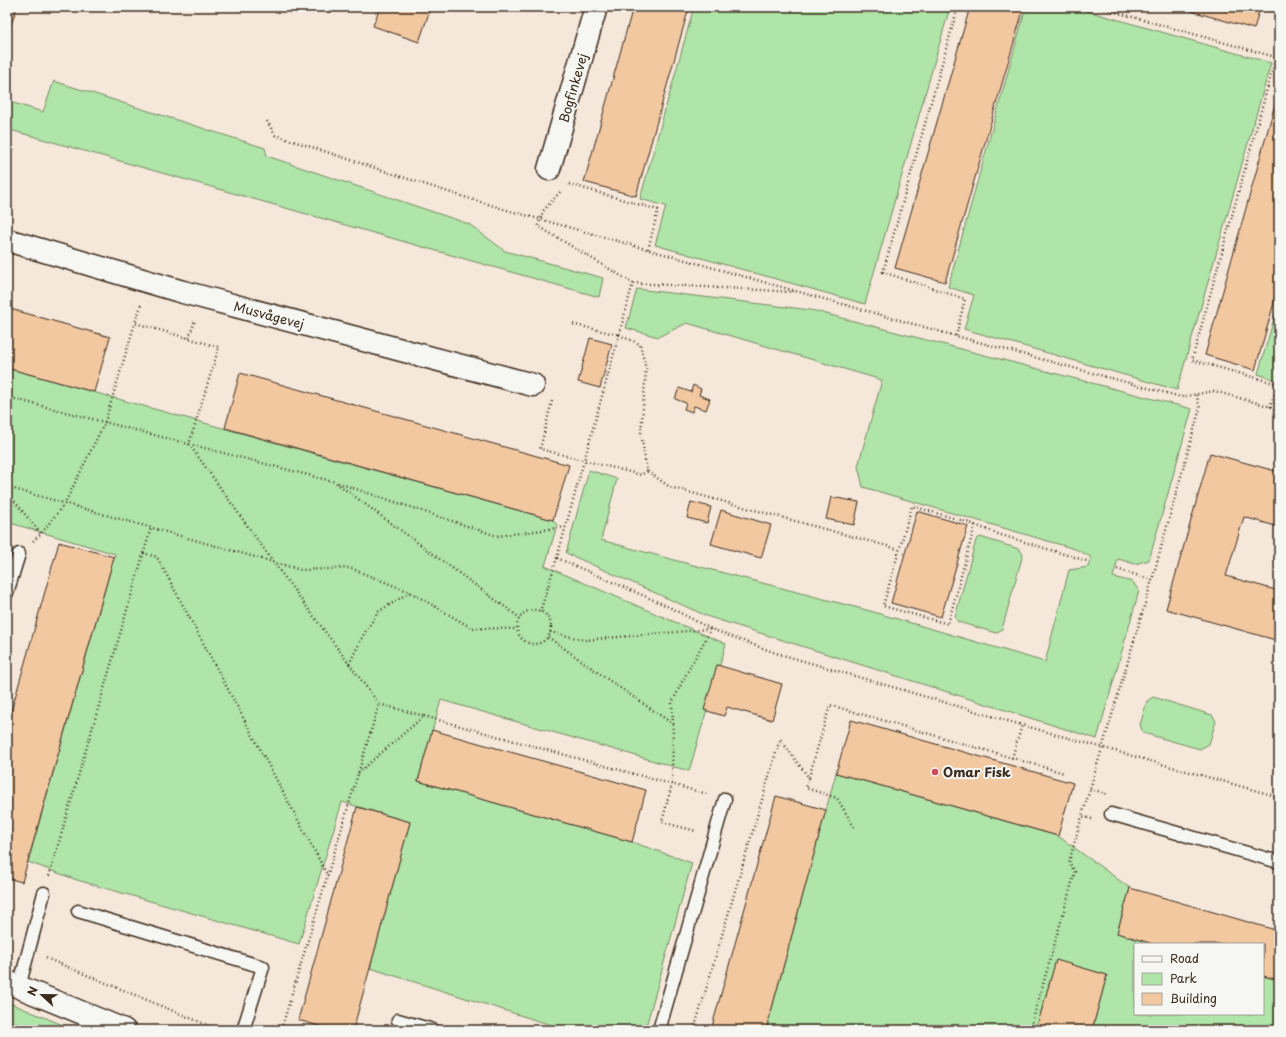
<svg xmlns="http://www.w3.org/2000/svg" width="1286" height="1037" viewBox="0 0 1286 1037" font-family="'Playpen Sans',sans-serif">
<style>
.green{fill:#afe5a8;stroke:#758863}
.building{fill:#f2c8a1;stroke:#3b2a1e}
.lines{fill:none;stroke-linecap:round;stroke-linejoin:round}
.lane-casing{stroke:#3b2a1e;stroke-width:15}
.street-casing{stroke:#3b2a1e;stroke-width:25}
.path{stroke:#3b2a1e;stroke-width:2.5;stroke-dasharray:1 3;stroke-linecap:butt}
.lane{stroke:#f6f6f2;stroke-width:12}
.street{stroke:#f6f6f2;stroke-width:22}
.poi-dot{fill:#d1495b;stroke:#f6f6f2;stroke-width:1.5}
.labels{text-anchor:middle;stroke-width:4;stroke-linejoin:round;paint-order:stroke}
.street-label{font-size:13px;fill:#3b2a1e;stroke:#f6f6f2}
.poi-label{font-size:13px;font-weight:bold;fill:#3b2a1e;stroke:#f6f6f2;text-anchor:start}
</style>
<rect width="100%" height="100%" fill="#f5e8da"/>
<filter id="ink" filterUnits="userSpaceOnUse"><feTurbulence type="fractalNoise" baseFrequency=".025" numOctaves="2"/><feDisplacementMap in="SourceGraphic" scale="8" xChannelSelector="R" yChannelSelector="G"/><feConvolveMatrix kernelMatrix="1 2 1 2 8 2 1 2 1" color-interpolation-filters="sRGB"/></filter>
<g filter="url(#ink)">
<g class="green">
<path d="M694,7H950L865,304L655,245L666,206L640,199Z"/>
<path d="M1026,7H1073L1271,63L1177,390L964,329L974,295L948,287Z"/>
<path d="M54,81L265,148L267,156L469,224L505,251L603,278L599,297L7,129V101L43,112Z"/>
<path d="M637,289L811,310L1192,409L1149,560L1135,564L1118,559L1113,577L1133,582L1139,591L1097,739L709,617L566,553L589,470L617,479L601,540L674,560L870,611L1045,662L1069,570L1088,567L1091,557L1075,549L863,487L858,466L882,380L687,323L658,337L626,328Z"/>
<path d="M1279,301V381L1258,374Z"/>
<path d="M7,368L553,520L557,525L545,566L726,644L689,771L441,700L418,781L632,842L692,863L645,1030H567L370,968L410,822L342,802L299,944L77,880L28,862L115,554L7,522Z"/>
<path d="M980,537L1019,549L1023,554L1002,629L996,633L958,622L955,617L976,540Z"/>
<path d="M1153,697L1212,715L1216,721L1209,744L1200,749L1143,733L1140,725L1147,701Z"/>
<path d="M836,773L1058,836L1130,888L1117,933L1153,944H1135V1014H1263V976L1279,980V1030H1092L1107,975L1056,961L1036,1030H766Z"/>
<path d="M7,1002L68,1027L75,1030H35L7,1020Z"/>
</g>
<g class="building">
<path d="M7,7H17L7,37Z"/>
<path d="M317,7H332L330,12Z"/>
<path d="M380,7H431L419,42L373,26Z"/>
<path d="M633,7H689L636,196L584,182Z"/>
<path d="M970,7H1024L945,282L895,268Z"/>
<path d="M1177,7H1260L1254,29Z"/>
<path d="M1279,90V285L1255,370L1205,355Z"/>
<path d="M7,308L110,337L94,392L7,368Z"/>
<path d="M590,338L612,344L600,388L578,382Z"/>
<path d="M240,373L569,465L553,520L225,428Z"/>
<path d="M693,385L701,389L699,395L710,399L706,410L694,406L692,412L684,409L686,403L675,399L679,388L691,392Z"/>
<path d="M1210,453L1279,472V527L1244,517L1226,576L1279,591V641L1166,609Z"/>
<path d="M831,497L859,502L854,525L826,519Z"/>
<path d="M691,502L711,507L707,523L687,518Z"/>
<path d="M721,510L771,525L761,558L711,544Z"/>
<path d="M917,511L968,526L941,617L891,603Z"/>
<path d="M59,542L114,557L22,882L7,878V726Z"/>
<path d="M717,665L782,684L772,720L727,707L724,716L704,710Z"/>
<path d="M851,720L1073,783L1058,836L836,773Z"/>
<path d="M432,730L646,790L632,842L418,781Z"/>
<path d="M776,796L826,810L766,1030H711Z"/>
<path d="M357,807L410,822L353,1030H333L298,1020Z"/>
<path d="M1130,888L1279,931V980L1263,976V944H1153L1117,933Z"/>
<path d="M1056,960L1107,975L1092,1030H1036Z"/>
</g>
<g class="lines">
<g class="lane-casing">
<g id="lane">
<path d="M7,593L19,554"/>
<path d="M1111,814L1279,862"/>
<path d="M78,911L263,967L243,1030"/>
<path d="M19,987L44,893"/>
<path d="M398,1020L433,1030"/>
<path d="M659,1030L725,799"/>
</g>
</g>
<g class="street-casing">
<g id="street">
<path d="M549,169L596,7"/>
<path d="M7,240L183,292L533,385"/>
<path d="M7,982L124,1030"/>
</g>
</g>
<g class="path">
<path d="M1097,7L1279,58"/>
<path d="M267,121L275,135L448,192L507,210L956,336L1181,397L1214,391L1279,409"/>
<path d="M569,184L658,210L648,250"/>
<path d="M560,192L543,211L538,226L633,283L619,335L572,324"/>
<path d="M633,283L796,292"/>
<path d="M141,305L135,323L219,347L189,444L335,482L520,618"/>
<path d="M956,336L965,299L883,272L958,7"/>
<path d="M189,338L195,320"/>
<path d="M7,397L189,444L274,563L379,704L281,1030"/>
<path d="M552,401L540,449L641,475L647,471"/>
<path d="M1270,407L1278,384L1192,360L1276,57"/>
<path d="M338,483L497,536L565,527"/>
<path d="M7,487L301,570L350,568L410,592L472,628L517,629"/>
<path d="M7,492L41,534"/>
<path d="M975,525L948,624L883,606L912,506L970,523L998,534L1087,561"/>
<path d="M33,541L41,534L65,503L105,422L135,323"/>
<path d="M143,553L157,557L328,876"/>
<path d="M557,558L665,605L711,629L773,652L1022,725"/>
<path d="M1117,569L1152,580L1200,408L1196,394"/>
<circle cx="534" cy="627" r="17"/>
<path d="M540,612L557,558L619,335L640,344L646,369L641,434L647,471L670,487L898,549"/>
<path d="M550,632L585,640L710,629"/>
<path d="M548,637L610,681L673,724L672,784L662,822L696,831"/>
<path d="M349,664L364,634L378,612L410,592"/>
<path d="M424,716L707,794"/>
<path d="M673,724L672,703L683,680L711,629"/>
<path d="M1012,758L1022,725L1279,797"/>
<path d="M358,773L424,716L379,704"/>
<path d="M809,777L830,705L1064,773"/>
<path d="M1090,789L1105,793L1106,796"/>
<path d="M1092,819L1082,816L1152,580"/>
<path d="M49,876L151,528"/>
<path d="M46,958L219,1030"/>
<path d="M7,1028L12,1030"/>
<path d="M694,1030L780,739L809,778L806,788L837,798L854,827"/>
<path d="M1030,1030L1075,872L1069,862L1082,816"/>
</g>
<use href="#lane" class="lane"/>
<use href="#street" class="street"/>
</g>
</g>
<circle class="poi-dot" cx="935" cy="772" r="4"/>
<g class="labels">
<g class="street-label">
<text transform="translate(573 88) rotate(-74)" y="5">Bogfinkevej</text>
<text transform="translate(269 315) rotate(15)" y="5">Musvågevej</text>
</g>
<g class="poi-label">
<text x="943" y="777">Omar Fisk</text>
</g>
</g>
<rect width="1286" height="1037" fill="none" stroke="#f6f6f2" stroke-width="24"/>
<rect x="12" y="12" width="1262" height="1013" fill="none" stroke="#3b2a1e" stroke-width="1.5" filter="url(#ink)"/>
<rect x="1134" y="943" width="130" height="72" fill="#f6f6f2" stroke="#aba49d"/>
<rect x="1142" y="956" width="20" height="6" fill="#f6f6f2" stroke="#aba49d"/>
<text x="1170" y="963" font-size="12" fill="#3b2a1e">Road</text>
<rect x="1142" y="973" width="20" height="12" fill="#afe5a8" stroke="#aba49d"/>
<text x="1170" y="983" font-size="12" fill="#3b2a1e">Park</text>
<rect x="1142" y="993" width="20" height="12" fill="#f2c8a1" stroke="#aba49d"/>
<text x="1170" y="1003" font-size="12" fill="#3b2a1e">Building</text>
<g transform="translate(42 995) rotate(292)" stroke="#f6f6f2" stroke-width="3" paint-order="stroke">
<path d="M0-3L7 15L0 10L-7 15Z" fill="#3b2a1e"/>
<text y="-6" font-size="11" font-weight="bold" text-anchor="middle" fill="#3b2a1e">N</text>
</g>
</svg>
